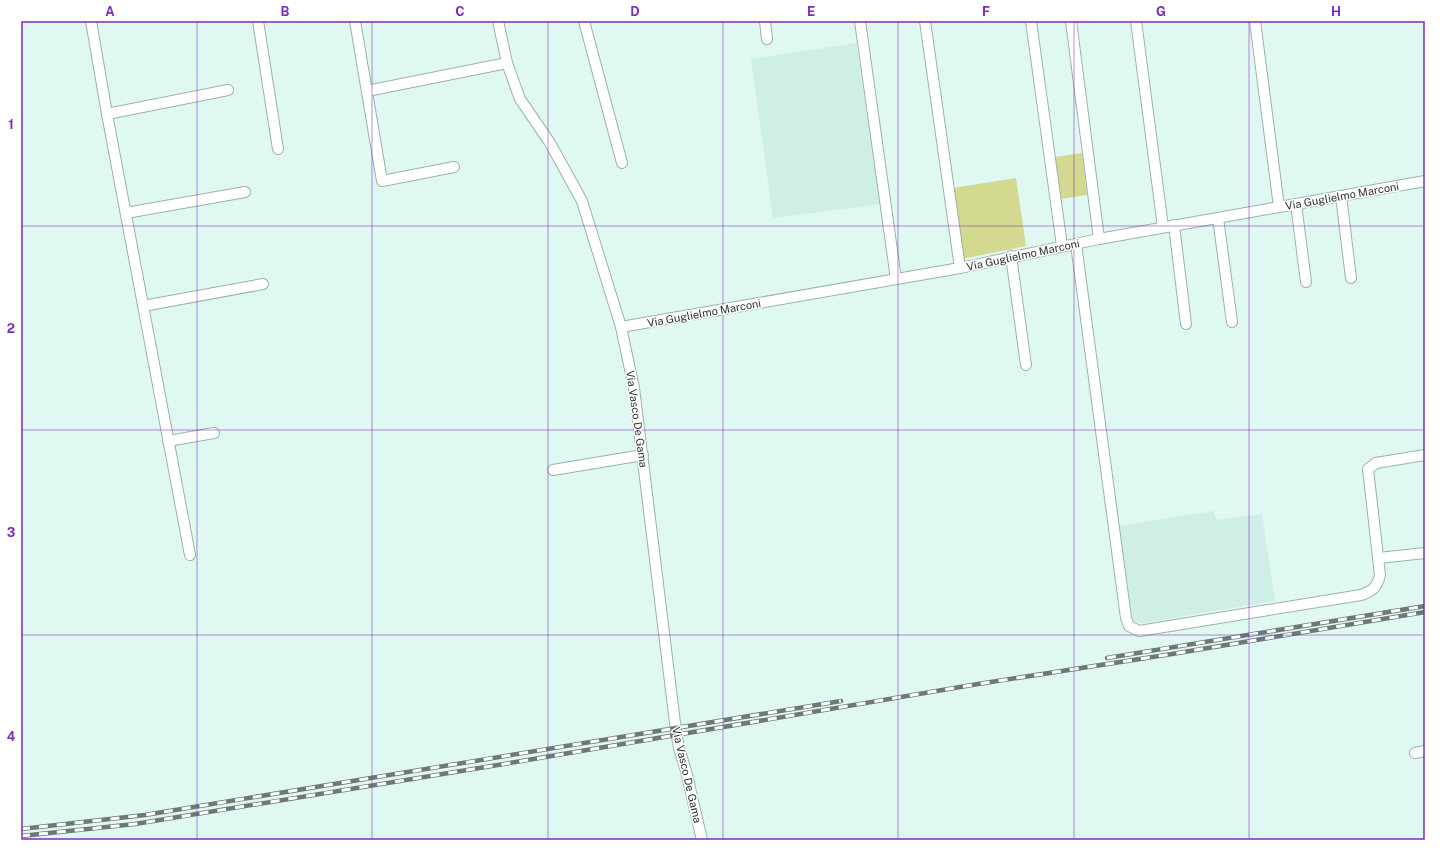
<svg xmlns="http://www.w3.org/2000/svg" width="1446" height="861" viewBox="0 0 1446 861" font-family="'Public Sans',sans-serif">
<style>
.built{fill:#ceeee6}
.green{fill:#d3d98f}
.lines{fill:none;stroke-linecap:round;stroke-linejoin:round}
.minor-casing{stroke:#9bb2ac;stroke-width:12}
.minor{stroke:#fff;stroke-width:10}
.rail-casing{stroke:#6c7a77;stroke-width:4.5}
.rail{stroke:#fff;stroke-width:3;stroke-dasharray:9;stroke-linecap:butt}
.grid{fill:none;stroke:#7b2cbf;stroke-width:1;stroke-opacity:0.55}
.labels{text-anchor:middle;stroke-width:3;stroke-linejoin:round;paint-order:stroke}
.street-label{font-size:11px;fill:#2b3432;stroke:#fff}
.neatline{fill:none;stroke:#7b2cbf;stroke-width:1.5}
.grid-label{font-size:13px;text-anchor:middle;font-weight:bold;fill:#7b2cbf}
</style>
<rect width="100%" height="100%" fill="#e0f8f2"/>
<g class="built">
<path d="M856,43L881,204L773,218L751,59Z"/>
<path d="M1214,511L1216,520L1262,514L1275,601L1137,624L1131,618L1118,526Z"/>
</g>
<g class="green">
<path d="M1082,153L1087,195L1060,199L1054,157Z"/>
<path d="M1016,178L1026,246L962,259L953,188Z"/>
</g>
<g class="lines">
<g class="minor-casing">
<g id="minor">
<path d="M91,21L107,114L190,555"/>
<path d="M258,21L278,149"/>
<path d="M355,21L382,181L454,167"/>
<path d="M498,21L507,63L520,99L550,143L582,201L621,327L634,388L676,731L679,748L686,771L702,840"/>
<path d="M584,21L622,163"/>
<path d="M765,21L767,39"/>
<path d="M860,21L896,279"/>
<path d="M925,21L960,268"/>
<path d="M1031,21L1062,246"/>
<path d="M1071,21L1099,239"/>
<path d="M1136,21L1163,227"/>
<path d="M1255,21L1279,207"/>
<path d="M367,91L507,63"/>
<path d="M107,114L228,90"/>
<path d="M1341,196L1351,278"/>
<path d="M1296,204L1306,282"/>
<path d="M126,213L245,192"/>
<path d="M1218,218L1232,322"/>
<path d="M1174,225L1186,324"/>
<path d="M1076,244L1126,618L1129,626L1139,631L1361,595C1373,591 1377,587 1380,575L1368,469L1376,463L1425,455"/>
<path d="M1011,256L1026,365"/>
<path d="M143,306L263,284"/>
<path d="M621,327L960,268L1099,239L1425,181"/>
<path d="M168,441L214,433"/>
<path d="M553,470L643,455"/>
<path d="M1379,558L1425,553"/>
<path d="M1415,753L1425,751"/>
</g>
</g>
<use href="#minor" class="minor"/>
<g class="rail-casing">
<g id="rail">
<path d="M1107,658L1425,606"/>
<path d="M21,829L145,815L841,701"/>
<path d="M21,836L135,824L498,765L978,684L1172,654L1425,612"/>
</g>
</g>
<use href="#rail" class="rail"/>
</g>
<path class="grid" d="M197,21V840M372,21V840M548,21V840M723,21V840M898,21V840M1074,21V840M1249,21V840M21,226H1425M21,430H1425M21,635H1425"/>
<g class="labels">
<g class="street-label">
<text transform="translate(1342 196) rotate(-10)" y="4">Via Guglielmo Marconi</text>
<text transform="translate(1023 255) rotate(-12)" y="4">Via Guglielmo Marconi</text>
<text transform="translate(704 313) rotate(-10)" y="4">Via Guglielmo Marconi</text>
<text transform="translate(637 419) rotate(82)" y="4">Via Vasco De Gama</text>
<text transform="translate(687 775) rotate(77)" y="4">Via Vasco De Gama</text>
</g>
</g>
<rect width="1446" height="861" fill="none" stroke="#ffffff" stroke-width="44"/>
<rect x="22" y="22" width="1402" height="817" class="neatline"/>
<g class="grid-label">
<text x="110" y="16">A</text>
<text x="285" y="16">B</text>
<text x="460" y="16">C</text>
<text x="635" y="16">D</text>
<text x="811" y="16">E</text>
<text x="986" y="16">F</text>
<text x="1161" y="16">G</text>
<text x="1336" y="16">H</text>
<text x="11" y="129">1</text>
<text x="11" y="333">2</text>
<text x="11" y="537">3</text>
<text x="11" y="741">4</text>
</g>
</svg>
